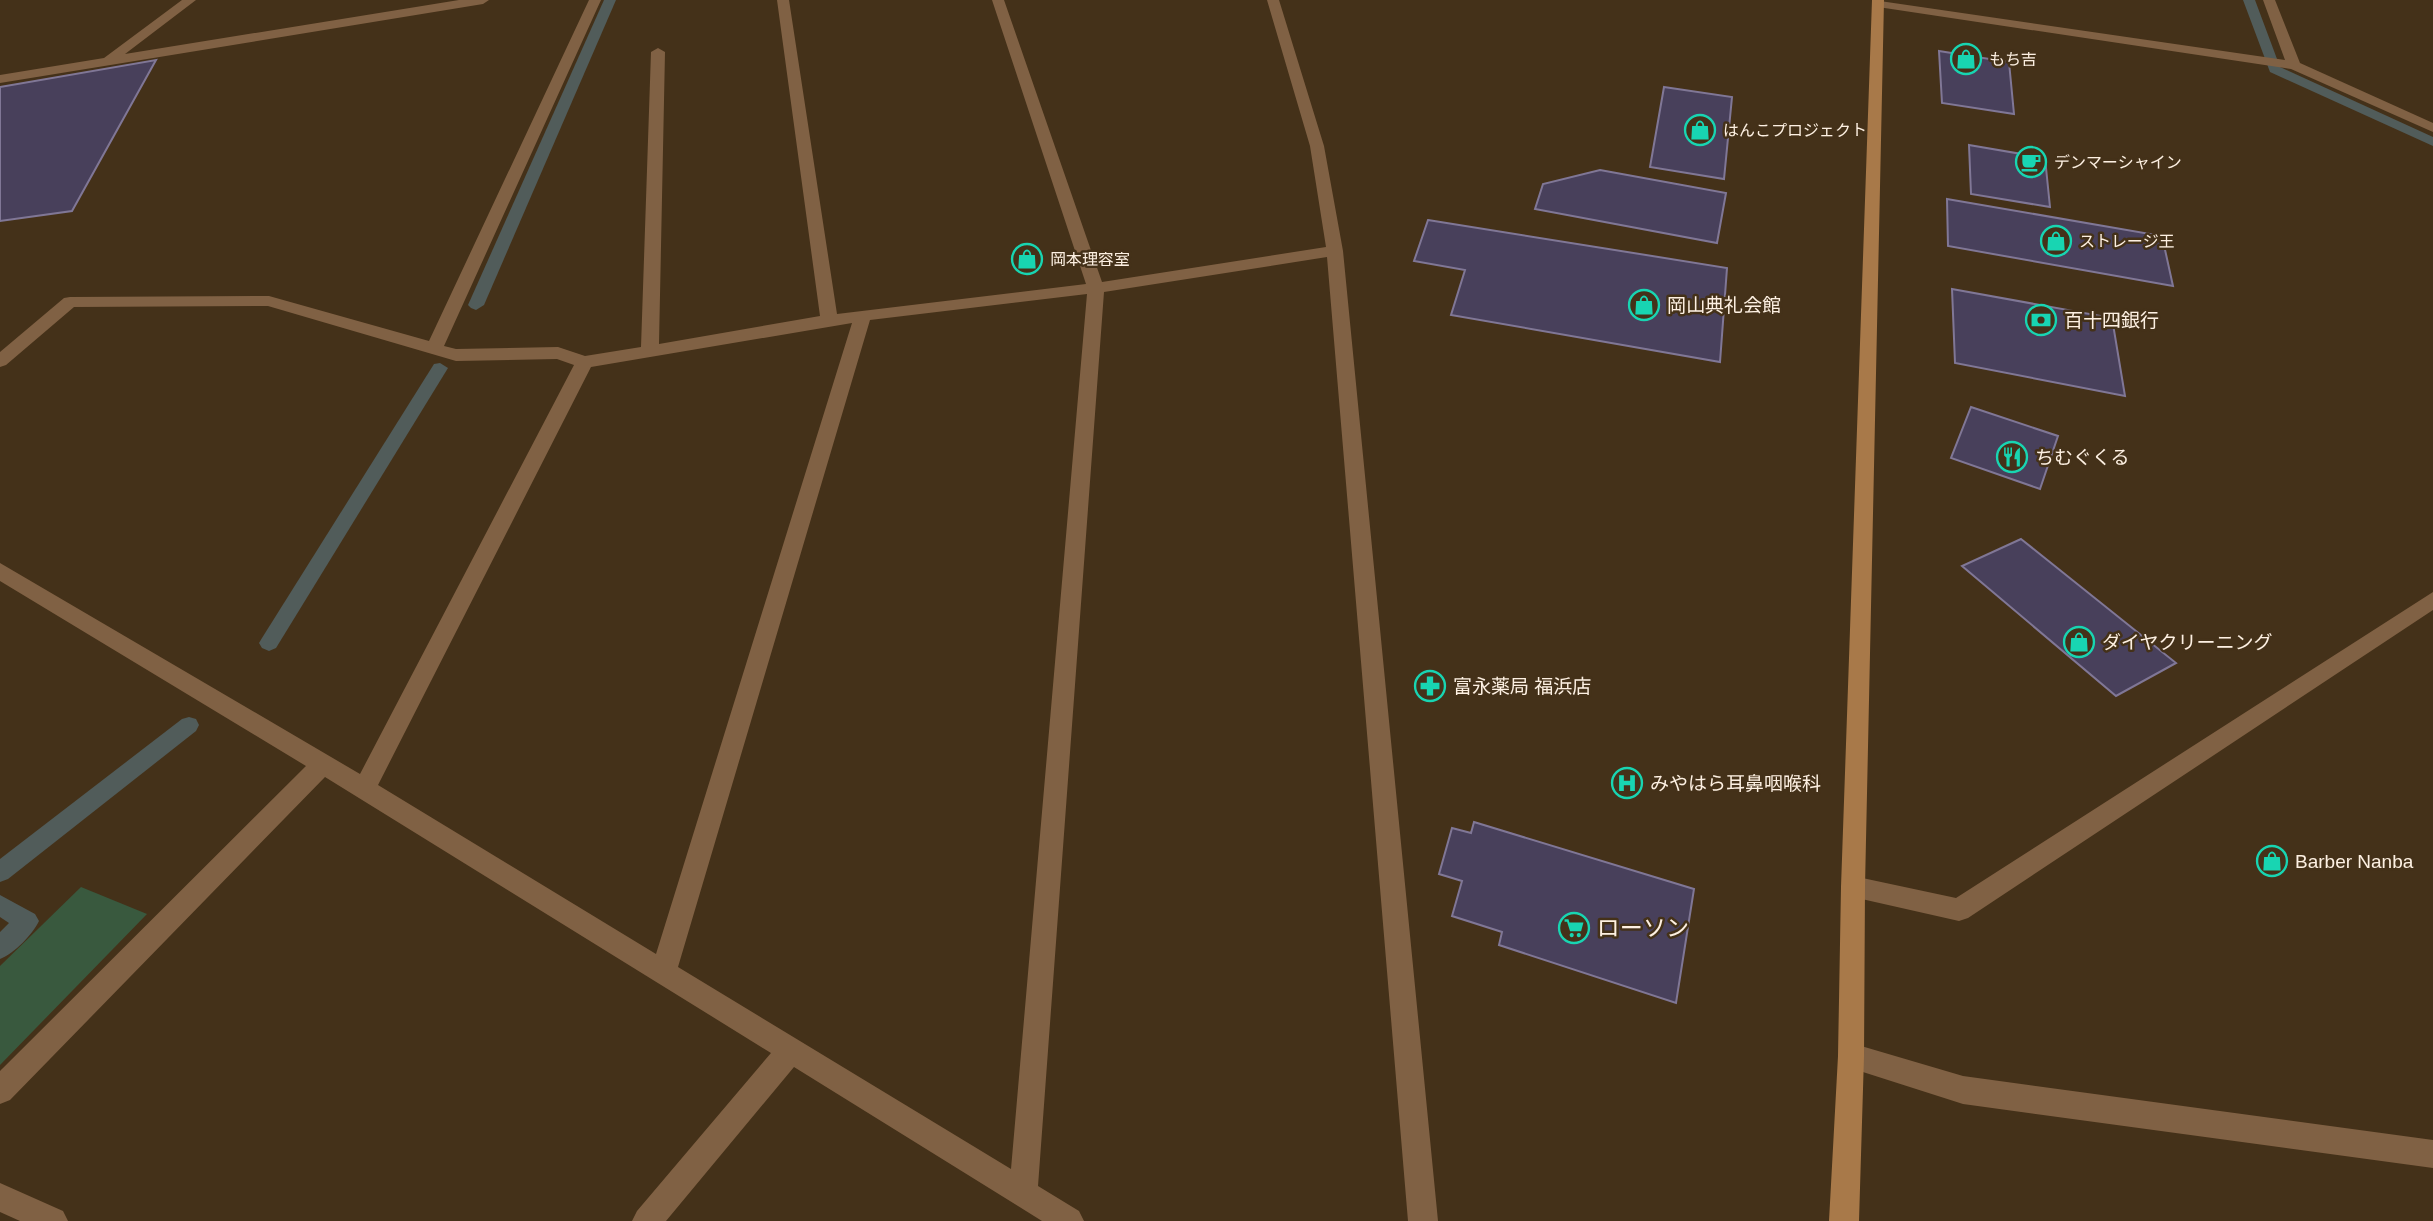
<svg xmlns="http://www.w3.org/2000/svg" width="2433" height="1221" viewBox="0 0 2433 1221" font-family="Arial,'Noto Sans JP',sans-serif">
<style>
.green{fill:#39593e}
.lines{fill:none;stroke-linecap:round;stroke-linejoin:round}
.stream{fill:#515c5a;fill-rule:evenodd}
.building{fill:#48405b;stroke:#807796;stroke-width:2}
.street{fill:#806144;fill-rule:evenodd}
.secondary{fill:#a87949;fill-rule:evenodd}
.labels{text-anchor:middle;stroke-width:5;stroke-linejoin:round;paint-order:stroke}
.far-poi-label{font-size:16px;fill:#fdf0e2;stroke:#443119;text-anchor:start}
.poi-label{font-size:19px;fill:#fdf0e2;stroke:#443119;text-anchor:start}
.near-poi-label{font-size:23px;fill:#fdf0e2;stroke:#443119;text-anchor:start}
</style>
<rect width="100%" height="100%" fill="#443119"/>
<path class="green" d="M81,887L147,914L0,1065V966Z"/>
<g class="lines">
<g class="stream">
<path d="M604,0H616L484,305L476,310L471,308L468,305Z"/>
<path d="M2243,0H2255L2280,67L2433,137V146L2270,72Z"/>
<path d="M440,363L448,368L276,648L269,651L262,648L259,643L262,638L434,364Z"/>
<path d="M189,717L196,719L199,725L196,731L8,879L0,882V859L182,719Z"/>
<path d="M0,895L35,914L39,921C32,935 15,953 0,959V932L9,923L0,917Z"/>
</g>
</g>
<g class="building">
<path d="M1939,51L2009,62L2014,114L1942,103Z"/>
<path d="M156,60L72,211L0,221V87Z"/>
<path d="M1664,87L1732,97L1724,179L1650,167Z"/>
<path d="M1969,145L2045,158L2050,207L1971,194Z"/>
<path d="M1600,170L1726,193L1717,243L1535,209L1543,184Z"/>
<path d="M1947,199L2162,236L2173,286L1948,246Z"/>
<path d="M1428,220L1727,268L1720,362L1451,315L1465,270L1414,261Z"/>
<path d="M1952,289L2112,318L2125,396L1955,363Z"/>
<path d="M1971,407L2058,436L2040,489L1951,458Z"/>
<path d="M2021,539L2176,663L2116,696L1962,566Z"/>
<path d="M1474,822L1694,889L1676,1003L1499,945L1502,932L1452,916L1462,881L1439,874L1452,828L1471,833Z"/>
</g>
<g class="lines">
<g class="street">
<path d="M182,0H196L125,54L459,0H489L483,4L0,83V75L104,58Z"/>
<path d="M589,0H601L444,346L456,349L558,347L585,356L641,347L651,52L658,48L665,52L659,344L820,316L777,0H789L837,314L1086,284L992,0H1004L1102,282L1326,247L1310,146L1267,0H1279L1324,146L1343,251L1438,1221H1408L1327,257L1104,292L1038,1186L1079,1211L1084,1221H1042L794,1067L666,1221H632L637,1211L771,1053L325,777L10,1100L0,1104V1071L306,766L0,581V563L360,774L574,365L557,359L456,361L268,306L74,307L6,365L0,367V352L64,298L70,297L269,296L429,341ZM1087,294L1011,1169L678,967L870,320ZM852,323L656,954L378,785L591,367Z"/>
<path d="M1873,0L2285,60L2263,0H2275L2300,63L2433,123V132L2291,69L1878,7L1873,6Z"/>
<path d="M2433,592V610L1968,918L1959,921L1844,895L1841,887L1844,879L1853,876L1956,898Z"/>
<path d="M1851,1043L1963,1076L2433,1140V1168L1963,1104L1841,1065L1838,1056L1841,1047Z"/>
<path d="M0,1183L63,1211L68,1221H20L0,1212Z"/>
</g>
<path class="secondary" d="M1872,0H1884L1865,887L1864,1056L1859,1221H1829L1838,1056L1841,887Z"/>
</g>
<defs>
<g id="shop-ring" transform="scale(1.575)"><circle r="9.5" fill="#443119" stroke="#18d5b2" stroke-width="1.5"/><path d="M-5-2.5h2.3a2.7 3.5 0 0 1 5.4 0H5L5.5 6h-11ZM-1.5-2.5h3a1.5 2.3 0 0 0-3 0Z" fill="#18d5b2"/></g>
<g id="cafe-ring" transform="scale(1.575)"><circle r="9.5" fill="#443119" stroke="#18d5b2" stroke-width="1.5"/><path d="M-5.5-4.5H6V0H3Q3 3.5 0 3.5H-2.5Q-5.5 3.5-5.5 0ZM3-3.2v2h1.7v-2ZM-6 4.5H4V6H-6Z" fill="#18d5b2"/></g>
<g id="bank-ring" transform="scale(1.575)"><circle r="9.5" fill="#443119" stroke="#18d5b2" stroke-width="1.5"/><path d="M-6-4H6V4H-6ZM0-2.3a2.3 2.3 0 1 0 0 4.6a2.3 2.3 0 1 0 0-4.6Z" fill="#18d5b2"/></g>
<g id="restaurant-ring" transform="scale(1.575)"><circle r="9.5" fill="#443119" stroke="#18d5b2" stroke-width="1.5"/><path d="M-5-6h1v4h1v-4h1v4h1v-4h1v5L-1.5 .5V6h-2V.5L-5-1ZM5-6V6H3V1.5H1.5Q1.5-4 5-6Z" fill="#18d5b2"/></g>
<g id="pharmacy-ring" transform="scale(1.575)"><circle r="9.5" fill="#443119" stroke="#18d5b2" stroke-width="1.5"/><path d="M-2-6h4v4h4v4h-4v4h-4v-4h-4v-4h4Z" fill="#18d5b2"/></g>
<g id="hospital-ring" transform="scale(1.575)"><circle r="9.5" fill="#443119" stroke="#18d5b2" stroke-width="1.5"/><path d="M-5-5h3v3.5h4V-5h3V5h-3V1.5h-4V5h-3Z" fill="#18d5b2"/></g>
<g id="supermarket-ring" transform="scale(1.575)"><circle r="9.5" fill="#443119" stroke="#18d5b2" stroke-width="1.5"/><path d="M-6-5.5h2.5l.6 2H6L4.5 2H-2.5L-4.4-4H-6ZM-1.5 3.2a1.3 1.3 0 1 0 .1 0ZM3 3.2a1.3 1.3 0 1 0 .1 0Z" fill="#18d5b2"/></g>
</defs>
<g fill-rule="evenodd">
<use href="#shop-ring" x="1966" y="59"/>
<use href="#shop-ring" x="1700" y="130"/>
<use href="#cafe-ring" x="2031" y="162"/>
<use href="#shop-ring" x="2056" y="241"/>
<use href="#shop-ring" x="1027" y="259"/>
<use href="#shop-ring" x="1644" y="305"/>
<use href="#bank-ring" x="2041" y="320"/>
<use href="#restaurant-ring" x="2012" y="457"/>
<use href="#shop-ring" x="2079" y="642"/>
<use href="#pharmacy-ring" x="1430" y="686"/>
<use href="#hospital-ring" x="1627" y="783"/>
<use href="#shop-ring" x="2272" y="861"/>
<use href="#supermarket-ring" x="1574" y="928"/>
</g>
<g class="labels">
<g class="far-poi-label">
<text x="1989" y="65">もち吉</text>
<text x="1723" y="136">はんこプロジェクト</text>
<text x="2054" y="168">デンマーシャイン</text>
<text x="2079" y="247">ストレージ王</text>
<text x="1050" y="265">岡本理容室</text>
</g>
<g class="poi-label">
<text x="1667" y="312">岡山典礼会館</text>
<text x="2064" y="327">百十四銀行</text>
<text x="2035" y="464">ちむぐくる</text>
<text x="2102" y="649">ダイヤクリーニング</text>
<text x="1453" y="693">富永薬局 福浜店</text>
<text x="1650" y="790">みやはら耳鼻咽喉科</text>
<text x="2295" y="868">Barber Nanba</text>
</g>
<g class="near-poi-label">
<text x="1597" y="936">ローソン</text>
</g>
</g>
</svg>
